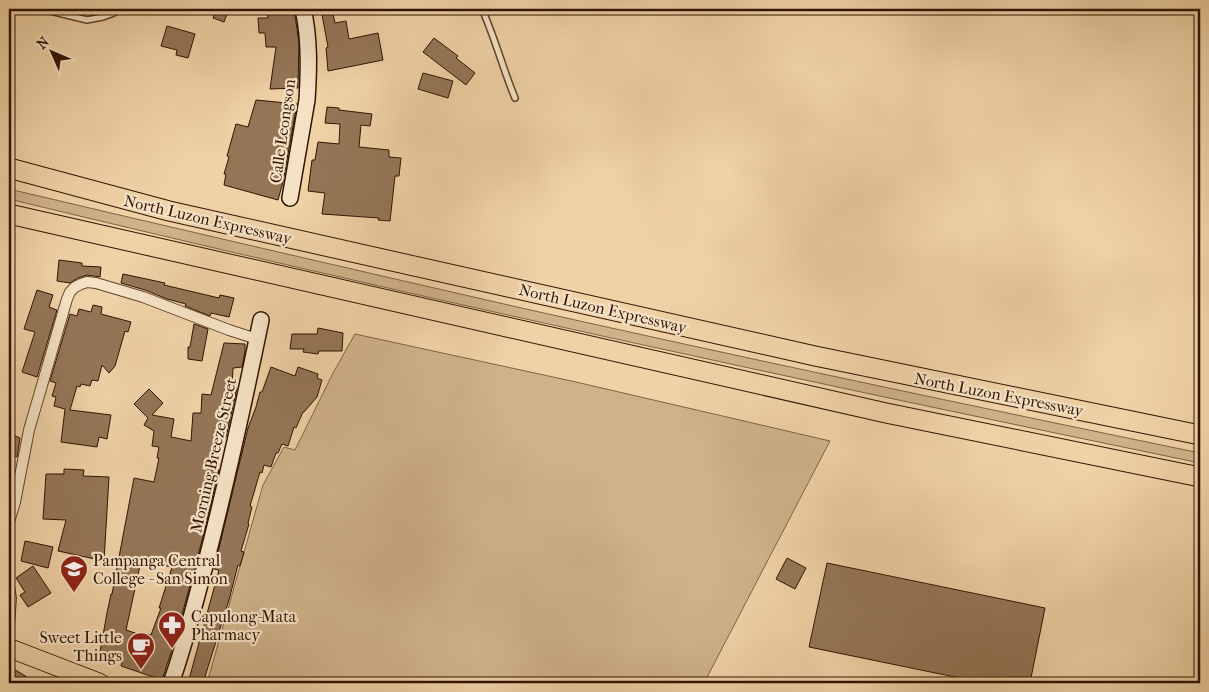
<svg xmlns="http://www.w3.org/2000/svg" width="1209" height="692" viewBox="0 0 1209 692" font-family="'IM FELL French Canon',serif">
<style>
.green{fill:#cfb28a;stroke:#806246}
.building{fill:#947657;stroke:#311302;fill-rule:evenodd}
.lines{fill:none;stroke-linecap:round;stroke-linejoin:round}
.service-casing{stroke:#60432b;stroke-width:8}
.minor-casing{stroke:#60432b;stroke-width:12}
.secondary-casing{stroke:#311302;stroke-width:18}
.trunk-casing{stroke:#311302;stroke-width:20}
.motorway-casing{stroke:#311302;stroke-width:21}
.service{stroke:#f5e2c5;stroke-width:5}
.minor{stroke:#f5e2c5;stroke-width:10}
.secondary{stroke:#f5e2c5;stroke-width:15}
.trunk{stroke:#efd2a6;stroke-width:18}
.motorway{stroke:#efd2a6;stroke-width:19}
.labels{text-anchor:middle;stroke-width:4.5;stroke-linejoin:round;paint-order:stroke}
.street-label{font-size:16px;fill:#311302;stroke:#f5e2c5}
.poi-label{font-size:16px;fill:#311302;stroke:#f5e2c5;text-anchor:start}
</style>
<rect width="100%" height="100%" fill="#efd2a6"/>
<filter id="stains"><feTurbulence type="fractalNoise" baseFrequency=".004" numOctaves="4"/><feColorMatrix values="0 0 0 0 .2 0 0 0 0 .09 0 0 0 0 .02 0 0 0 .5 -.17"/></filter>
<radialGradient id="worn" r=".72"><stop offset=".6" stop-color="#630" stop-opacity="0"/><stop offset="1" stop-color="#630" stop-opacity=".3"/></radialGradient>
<g class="green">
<path d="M9,189C178,229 347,268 517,307C744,358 972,406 1200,453V463C802,381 404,295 9,199Z"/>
<path d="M355,334L576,382L830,441L704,683H207L263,485L284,447L295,450L333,373Z"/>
</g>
<g class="building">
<path d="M216,9H229L224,22L213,18Z"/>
<path d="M266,9H294L299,43L298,88L270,89L276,47H266L265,33H259L258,18H268Z"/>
<path d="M321,9H332L335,23L346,21L349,39L378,33L383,60L328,71L326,48L328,47Z"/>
<path d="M167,26L195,34L188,58L176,55L177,50L161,46Z"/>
<path d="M434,38L458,56L456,58L475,73L466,85L423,52Z"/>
<path d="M423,73L453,81L448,98L418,89Z"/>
<path d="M256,100L297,104L283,182L278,200L224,185L226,174H224L229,157L227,156L236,124L248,127Z"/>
<path d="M327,107L339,108V110L372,114L370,126L361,125L359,147L389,150V157L401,158L399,176H395L390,221L378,220L379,218L322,214L325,193L308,191L312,160H315L318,142L339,144L340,124L325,123Z"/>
<path d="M59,260L82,263V266L101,267L100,277L87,275L78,278L70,283L57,281Z"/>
<path d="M123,274L165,283L164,285L219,298L220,295L234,298L229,317L211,313L210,316L185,306L186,304L167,299L145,290L121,283Z"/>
<path d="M37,290L53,295L49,307L57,310L37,377L22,372L35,332L24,329Z"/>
<path d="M93,305L102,307L101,314L131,322L128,332L125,331L115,366L109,373L102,365L98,381L92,380L90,386L81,384L80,387L77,386L70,410L111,415L107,439L99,437L97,447L61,442L65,409L54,406L56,397L52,396L56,383L50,381L70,314L77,316L79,309L91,312Z"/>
<path d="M194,324L208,329L202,361L188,359V347H190Z"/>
<path d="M318,328L343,333L342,351H319L318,354L303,352L304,349H290L292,334H317Z"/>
<path d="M224,343L245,344V351L242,367L233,368L232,388H237L226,437H223L219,456H220L216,469L219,470L204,533L176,637L162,680L121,666L122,662L99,658L107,613L111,594H112L134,478L154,482L159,458H157L159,447L152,446L154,431L144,425L148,418L134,404L149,389L163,403L152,415L174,419L171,437L191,441L193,413H201L202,394L211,395ZM141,561L172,567L159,608H161L151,635L144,633V636L126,630Z"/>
<path d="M271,367L295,376L298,367L318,374L317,378L322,380L317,397L304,412H303L296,428L294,427L288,446L282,444L278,453H276L271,467L264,465L262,473L260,472L250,506L252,507L248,523L249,524L241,551L244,552L240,566L238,565L229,600L203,683H188L219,570L214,569L248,428L256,407L260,392H262Z"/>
<path d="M13,435L20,438L17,457L9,453V446Z"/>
<path d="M64,469L84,470L83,476L109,477L104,561L58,551L66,520L43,519L46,474H64Z"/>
<path d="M25,541L53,547L48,568L21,561Z"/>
<path d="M787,558L806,568L795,589L776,579Z"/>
<path d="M827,563L1045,608L1030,683H984L809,647Z"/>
<path d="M33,566L51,593L28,607L20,595L25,592L16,578Z"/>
<path d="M9,666L27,677L24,683H9Z"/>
</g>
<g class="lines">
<g class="service-casing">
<g id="service">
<path d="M42,9L87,20L103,17L114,13L118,9"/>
<path d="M482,9C495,38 503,69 515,98"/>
</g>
</g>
<g class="minor-casing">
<g id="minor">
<path d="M9,522L15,502L29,430L67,299L70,292L75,287L81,284L87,282L96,283L143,297L229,330L257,339"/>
<path d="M9,587L11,598L9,625"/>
</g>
</g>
<g class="secondary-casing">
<g id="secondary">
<path d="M290,198L307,100C309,70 310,38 303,9"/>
<path d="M171,683C185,645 194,605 205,566C226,485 244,403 261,320"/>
</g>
</g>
<g class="trunk-casing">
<path id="trunk" d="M9,648L100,683"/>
</g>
<g class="motorway-casing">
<g id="motorway">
<path d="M9,168L169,211L815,356L1200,435"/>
<path d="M9,214L886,413L1200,477"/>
</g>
</g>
<use href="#service" class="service"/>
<use href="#minor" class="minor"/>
<use href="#secondary" class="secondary"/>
<use href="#trunk" class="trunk"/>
<use href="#motorway" class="motorway"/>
</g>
<defs>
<g id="university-pin" transform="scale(1.4375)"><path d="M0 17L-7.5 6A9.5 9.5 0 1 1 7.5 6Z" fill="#8f2418" stroke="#f5e2c5"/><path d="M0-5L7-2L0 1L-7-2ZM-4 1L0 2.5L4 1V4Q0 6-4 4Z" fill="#fff"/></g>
<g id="pharmacy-pin" transform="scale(1.4375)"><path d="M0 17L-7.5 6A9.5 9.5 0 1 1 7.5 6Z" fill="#8f2418" stroke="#f5e2c5"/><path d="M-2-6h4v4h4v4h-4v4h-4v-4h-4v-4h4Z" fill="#fff"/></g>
<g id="cafe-pin" transform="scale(1.4375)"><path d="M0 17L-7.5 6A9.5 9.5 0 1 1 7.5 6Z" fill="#8f2418" stroke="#f5e2c5"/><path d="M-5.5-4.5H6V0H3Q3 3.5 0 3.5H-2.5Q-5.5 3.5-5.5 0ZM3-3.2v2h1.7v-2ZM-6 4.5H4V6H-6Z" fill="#fff"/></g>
</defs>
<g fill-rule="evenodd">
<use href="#university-pin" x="74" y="569"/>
<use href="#pharmacy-pin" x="172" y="625"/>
<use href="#cafe-pin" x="141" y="646"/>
</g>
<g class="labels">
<g class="street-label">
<text transform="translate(282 131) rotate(-82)" y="6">Calle Leongson</text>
<text transform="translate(208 219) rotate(13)" y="6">North Luzon Expressway</text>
<text transform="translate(603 308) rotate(13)" y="6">North Luzon Expressway</text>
<text transform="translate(999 394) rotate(11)" y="6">North Luzon Expressway</text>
<text transform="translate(213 455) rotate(-77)" y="6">Morning Breeze Street</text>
</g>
<g class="poi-label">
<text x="93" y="566">Pampanga Central<tspan x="93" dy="18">College - San Simon</tspan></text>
<text x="191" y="622">Capulong-Mata<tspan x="191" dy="18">Pharmacy</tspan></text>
<text x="122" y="643" text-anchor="end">Sweet Little<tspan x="122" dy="18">Things</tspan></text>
</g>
</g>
<rect width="1209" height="692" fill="none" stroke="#efd2a6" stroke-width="30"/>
<rect x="10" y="10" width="1189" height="672" fill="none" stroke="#311302" stroke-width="2.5"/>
<rect x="15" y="15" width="1179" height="662" fill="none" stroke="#311302"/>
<g transform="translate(52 52) rotate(315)" stroke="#f5e2c5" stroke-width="4" paint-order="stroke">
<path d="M0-4L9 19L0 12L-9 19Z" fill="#311302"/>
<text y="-8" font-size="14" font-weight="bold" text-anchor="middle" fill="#311302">N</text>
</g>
<rect width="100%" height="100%" filter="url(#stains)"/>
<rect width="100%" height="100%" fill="url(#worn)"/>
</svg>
